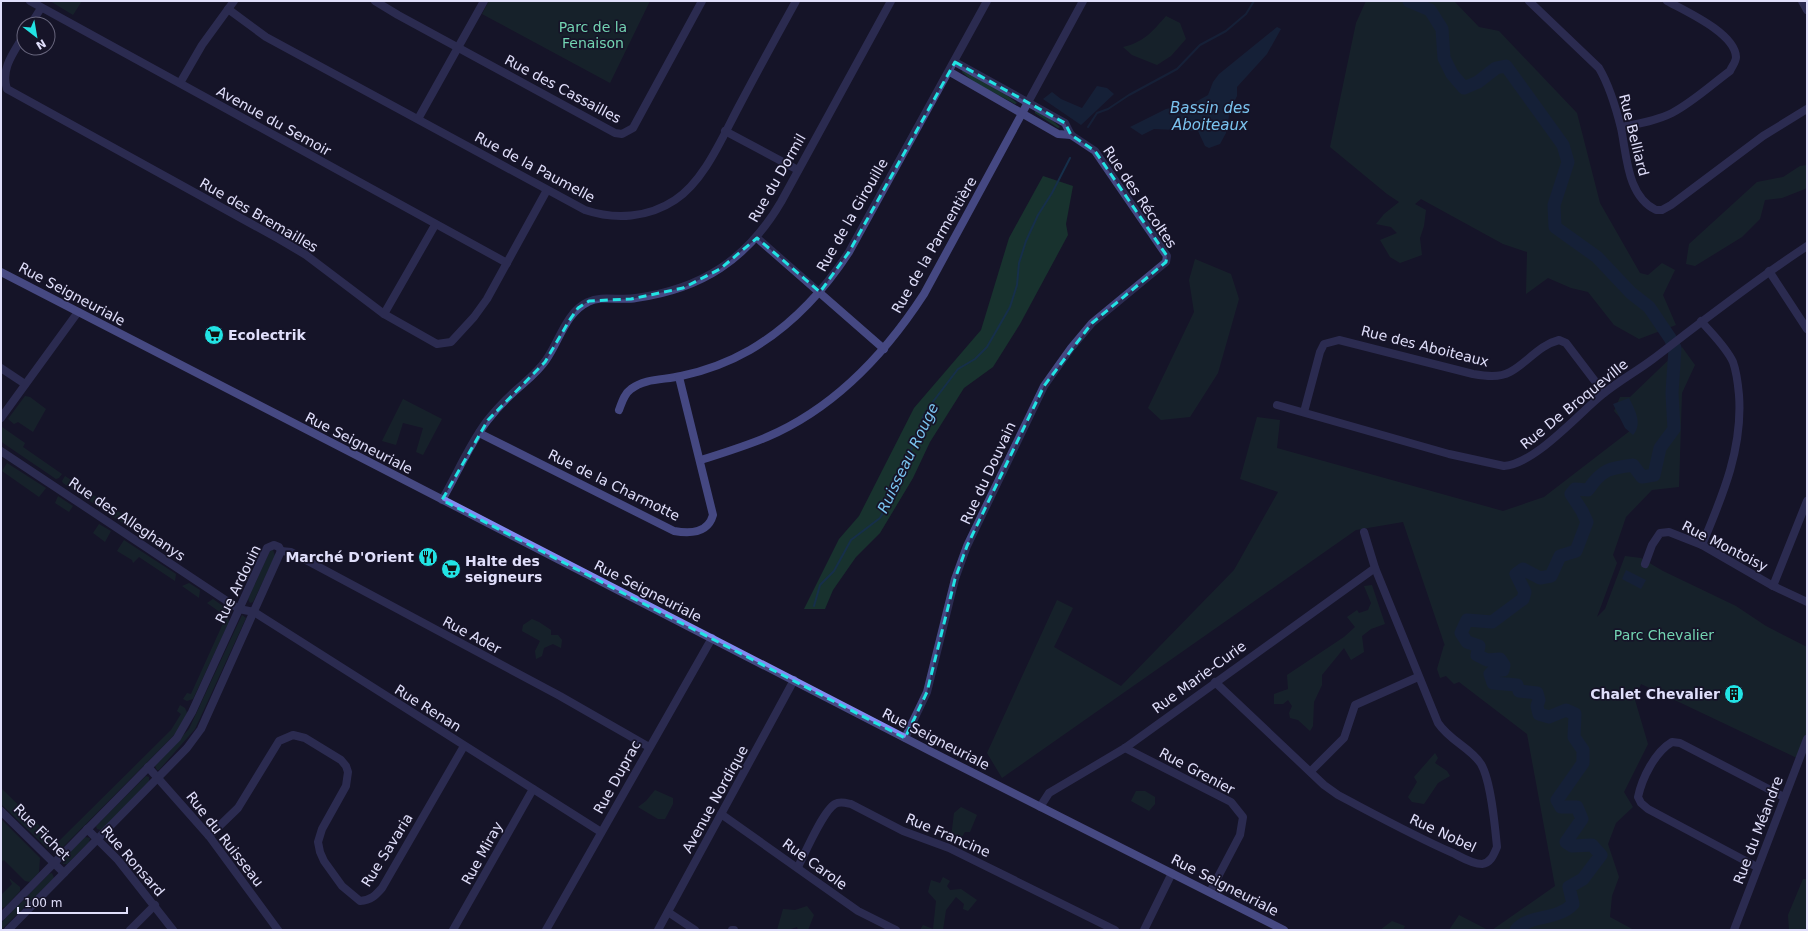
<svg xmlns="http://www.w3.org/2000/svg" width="1808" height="931" viewBox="0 0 1808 931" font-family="'DejaVu Sans',sans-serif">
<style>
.green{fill:#18322e}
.water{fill:#162f4a}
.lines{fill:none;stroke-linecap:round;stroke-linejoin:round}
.stream{stroke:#162f4a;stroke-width:2}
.river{stroke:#162f4a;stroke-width:13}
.street{stroke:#454882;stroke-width:8}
.secondary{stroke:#8289f0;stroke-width:8}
.marked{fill:none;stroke:#22e3e4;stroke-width:3;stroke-dasharray:8 5;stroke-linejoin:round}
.labels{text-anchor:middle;stroke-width:3.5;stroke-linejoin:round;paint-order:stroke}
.park-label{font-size:14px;fill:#73d4b2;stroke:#161428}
.street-label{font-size:14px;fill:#e0dffb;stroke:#161428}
.poi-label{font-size:14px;font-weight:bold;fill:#e0dffb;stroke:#161428;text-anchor:start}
.water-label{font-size:15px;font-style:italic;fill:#7ac3ef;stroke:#161428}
</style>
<rect width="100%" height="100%" fill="#161428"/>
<g class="green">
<path d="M50,1H82L73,15Z"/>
<path d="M489,1H650L610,83L482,14Z"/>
<path d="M1366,1H1454L1479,27L1499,31L1577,113L1600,203L1640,273L1648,275L1662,263L1675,270L1663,295L1676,325L1639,339L1614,325L1588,292L1571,288L1548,278L1526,294L1527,252L1503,244L1421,199L1415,204L1426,210L1424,226L1420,238L1422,255L1400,263L1390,257L1380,240L1397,233L1391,227L1376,224L1384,214L1399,202L1387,194L1330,147L1356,23Z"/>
<path d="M1166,16L1180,23L1186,39L1171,56L1157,65L1132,55L1123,47C1144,42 1152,32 1166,16Z"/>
<path d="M963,70L1004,93L1017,103L1015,104L974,82L962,72Z"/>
<path d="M1035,110L1047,116L1060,127L1058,128L1035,113Z"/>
<path d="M1807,165V187L1805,189L1782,198L1765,200L1760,219L1742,237L1695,266L1686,264L1689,244L1757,182L1783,177L1800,166Z"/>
<path d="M1043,176L1073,186L1066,224L1068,235L1020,324L993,367L964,388L930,442L913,478L880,533L856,557L833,590L825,609H804L839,539L859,516L914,408L981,330L1009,238Z"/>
<path d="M1195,259L1231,274L1239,299L1218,373L1190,417L1161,420L1148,408L1194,312L1189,280Z"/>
<path d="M1682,347L1695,365L1682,393L1679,487L1652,490L1626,517L1613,555L1617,563L1597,617L1605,609L1625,556L1641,558L1663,571L1736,606L1766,626L1807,647V739L1799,759L1641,684L1635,700L1648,744L1624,792L1633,807L1616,823L1608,844L1619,877L1612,896L1610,917L1634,930H1492L1555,886L1527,734L1459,682L1454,684L1446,676L1440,678L1437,669L1444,645L1445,646L1403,522L1356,530L1002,778L987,753L1057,600L1073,608L1054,647L1121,686L1234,570L1278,492L1240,479L1257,417L1280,420L1277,448L1503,511L1544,497L1631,430L1614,411L1620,397H1630Z"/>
<path d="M25,396L30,397L46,409L33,432L18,422L14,424L8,419Z"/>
<path d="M403,399L442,419L423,455L416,452L423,428L403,423L396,445L382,441Z"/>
<path d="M2,427L25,443L23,447L62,474L59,478L56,479L3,443L1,441Z"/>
<path d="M7,463L46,488L39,497L2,471Z"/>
<path d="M65,476L164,542L160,548L63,483L62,481Z"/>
<path d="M58,496L73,506L69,512L55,503Z"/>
<path d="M99,524L111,531L105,542L93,533Z"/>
<path d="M124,540L176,574L175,581L139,557L133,563L132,560L117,551Z"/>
<path d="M273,550L275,556L253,602L250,603L248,599L270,551Z"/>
<path d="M189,583L200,590L199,598L182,586Z"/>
<path d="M1372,585L1385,624L1371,629L1362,636L1364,652L1351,660L1344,648L1322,675V685L1314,702L1313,726L1310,731L1298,720L1290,718L1289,713L1292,706L1288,700L1283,704H1274V694L1288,689L1287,675L1344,637L1355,627L1347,617L1357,610L1359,613L1368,610L1371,603L1364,586Z"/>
<path d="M213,599L227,609L229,622L193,699L187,701L183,699L187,693L191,694L225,619L224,615L207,603Z"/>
<path d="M242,615L246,618L195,729L159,770H157L155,766L189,729Z"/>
<path d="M532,619L539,622L551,630V635H558L562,640L561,648L553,644L544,648L542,656L536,659L535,651L540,641L522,631L523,625Z"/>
<path d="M180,705L185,708L187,713L176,733L62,848L54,850L47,848L1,804V788L57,843L171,730L181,714L177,711Z"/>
<path d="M1435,753L1438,758L1435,763L1447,771L1450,776L1438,783L1424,804L1412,802L1408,797L1417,782L1414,777Z"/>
<path d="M146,776L149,777V781L101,830L97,829L96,826Z"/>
<path d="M655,790L673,798V804L665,819H658L638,807L646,801Z"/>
<path d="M1136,791H1145L1155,797V804L1149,811L1131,801Z"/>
<path d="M961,807L977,815L970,832H965L959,841L951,838L954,813Z"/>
<path d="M1,819L40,858L39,872L30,882L25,881L4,860L1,862Z"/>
<path d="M85,837L90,838L89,842L67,864H63L62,860Z"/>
<path d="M52,873L54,878L1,930V923L49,874Z"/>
<path d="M943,877L950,881L947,886L950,890L961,889L977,900L968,911L963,909L964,904L956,897L946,910L943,930H920L923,925L933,929L936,901L928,892L931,880L940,883Z"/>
<path d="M9,878L20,887V891L5,907L1,908V895L12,884Z"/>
<path d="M1803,879H1807V930H1789L1788,915Z"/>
<path d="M807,906L814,915L808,930H798L797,927L788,930H777L783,909L795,910Z"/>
<path d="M1459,915L1488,930H1449Z"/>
<path d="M1392,921L1405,926L1403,930H1380Z"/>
</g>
<g class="water">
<path d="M1277,27L1281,29L1267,54L1237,87V96L1230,110L1226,133L1220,144L1209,148L1205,146L1198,131L1154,129L1142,135L1130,127L1166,109L1192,104L1208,95L1213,82L1219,74Z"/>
<path d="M1097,86L1107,88L1114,94L1081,125L1043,99L1052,92L1061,99L1082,108Z"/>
<path d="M1629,398C1635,410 1643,424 1633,435L1625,428L1613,404Z"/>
<path d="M1626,570L1646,580L1641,589L1622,579Z"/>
</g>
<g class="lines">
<g class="stream">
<path d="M1088,127L1097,113L1108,109L1129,95L1177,69L1200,45L1226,31L1246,14L1254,1"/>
<path d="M814,606L820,585L834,571L851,540L880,518L888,504L895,484L907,461L924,415L932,403L958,369L975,359L987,347L1010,307L1017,285L1019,263L1026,241L1038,215L1052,193L1070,158"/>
</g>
<path class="river" d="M1409,1L1430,10L1442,29L1444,58L1452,74L1464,88L1478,82L1496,68L1506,66L1563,145L1568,162L1554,205L1555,227L1597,257L1631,293L1649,307L1670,338L1675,348L1672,393L1674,429L1660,448L1654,475L1642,477L1633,465C1610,468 1602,469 1588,490L1575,489L1571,494L1582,511L1587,522L1576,551L1560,556L1551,576L1540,578L1523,569L1516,574L1525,592L1523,599L1492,622L1467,620L1461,633L1467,642L1479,646L1477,655L1487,660L1500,659L1504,665L1503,670L1493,671L1490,674L1493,683L1517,685L1519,691L1537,693L1539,700L1537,706L1539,714L1549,717L1566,710L1575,714L1574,737L1583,750V763L1557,800L1561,807H1577L1582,819L1566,842L1572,846L1592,845L1601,855L1583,879L1569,887L1573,904C1557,921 1530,914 1516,930"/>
<g class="street">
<path d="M30,1L507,263"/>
<path d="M375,1L398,15L615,133L622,134L633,128L702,1"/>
<path d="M1529,1L1599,68C1609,85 1616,108 1621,128C1627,156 1627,196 1656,210H1662L1671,205L1763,136L1807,109"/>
<path d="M1802,1L1807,10"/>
<path d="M228,9L266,37L585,210C615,220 648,218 675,200C704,181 722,138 738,108C757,72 776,37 796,1"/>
<path d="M31,24L41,8"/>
<path d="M24,35C14,52 0,69 7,89L279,239L306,255L384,314L437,344L451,342L474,317L487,299L547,190"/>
<path d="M950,72L1058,134L1071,135"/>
<path d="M180,83L202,45L234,1"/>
<path d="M418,119L484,1"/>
<path d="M1621,127C1637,124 1656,121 1672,113C1693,102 1711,85 1730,71C1732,66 1736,62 1736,57C1735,33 1685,11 1667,1"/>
<path d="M725,131L798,170"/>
<path d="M757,238L884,349"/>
<path d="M1769,271L1807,329"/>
<path d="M384,314L435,225"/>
<path d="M1701,321C1712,334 1726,347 1733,362C1737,373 1738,384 1739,395C1743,449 1722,497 1702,545"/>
<path d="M1,368L25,384"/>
<path d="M1277,405L1449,454L1504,466C1535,464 1578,414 1603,394C1619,381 1637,371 1653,359C1704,320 1754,281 1807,246"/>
<path d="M619,410C622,402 624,394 631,389C645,378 665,380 681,376C705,371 729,362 750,350C791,326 823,292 849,252L987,1"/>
<path d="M1304,412L1320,352L1324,344L1339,340L1473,374C1485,376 1499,378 1510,372C1527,363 1539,345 1559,340L1566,343L1604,393"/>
<path d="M1,418L78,312"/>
<path d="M479,433L674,531C691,534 708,533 713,515L679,377"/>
<path d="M1,451L239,609L254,612L601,832"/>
<path d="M701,460C723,453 746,446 767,437C835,408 885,354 924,294L1083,1"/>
<path d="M442,500C457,474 469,445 487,421C497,408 510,395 523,384C531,377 540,369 546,360C559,342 566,312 588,302C602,295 620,301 636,298C701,289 747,260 781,202L891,1"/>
<path d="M281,551L291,552L560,696L649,747"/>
<path d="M1645,564L1652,545L1660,533L1669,532L1702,545L1773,586L1807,602"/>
<path d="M1773,586L1807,501"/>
<path d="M1215,682L1324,785L1338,795C1376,815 1414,836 1453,853C1461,857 1472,864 1482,864C1491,863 1494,854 1497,847C1495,826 1491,781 1481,764C1471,748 1450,741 1438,723L1375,568L1364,532"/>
<path d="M905,738L927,692L955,579L967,546L1044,386L1071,348L1092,323L1166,262L1167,256L1095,151L1071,135L1065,123L955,62"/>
<path d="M1125,748L1231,802L1243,817L1240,835L1210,892"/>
<path d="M148,767L209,836L278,930"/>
<path d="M1311,771L1344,738L1355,705L1418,677"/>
<path d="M1040,807L1049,793L1125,748L1375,568"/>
<path d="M1,811L64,873"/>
<path d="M721,814L858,911L896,930"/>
<path d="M87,829L118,860L173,930"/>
<path d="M209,836L238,808L279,741L293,735L305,738L341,760L346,766L348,772L346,786L322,829L318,842L320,852L324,861L342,886L360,901C371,900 375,896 382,888L464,746"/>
<path d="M798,867C805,853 823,811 835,804C840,801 846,803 851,804L903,831L949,848L1115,930"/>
<path d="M1757,867L1648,809L1641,803L1638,797C1642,778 1655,752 1672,742L1680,743L1784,797"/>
<path d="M668,912L695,930"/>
<path d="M1,917L177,738L192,712L267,548L274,545L279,547L281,551"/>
<path d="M8,930L187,748L201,729L281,551"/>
<path d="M130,930L155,905"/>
<path d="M453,930L533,789"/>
<path d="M546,930L712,638"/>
<path d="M658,930L794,680"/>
<path d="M732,930H734"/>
<path d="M1144,930L1172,873"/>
<path d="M1734,930L1807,739"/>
</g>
<path class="secondary" d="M1,272L932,752L1284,930"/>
</g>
<path d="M0 0H1808V931H0ZM955,62L1065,123L1071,135L1095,151L1167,256L1166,262L1092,323L1044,386L967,546L955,579L927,692L905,738L442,500L488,420L545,362L569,321L578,308L589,301L631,299L683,288L720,269L757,238L820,292L849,252Z" fill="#161428" fill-opacity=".55" fill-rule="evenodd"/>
<path class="marked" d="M955,62L1065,123L1071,135L1095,151L1167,256L1166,262L1092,323L1044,386L967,546L955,579L927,692L905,738L442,500L488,420L545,362L569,321L578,308L589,301L631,299L683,288L720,269L757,238L820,292L849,252Z"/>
<defs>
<g id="supermarket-disc" transform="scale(1)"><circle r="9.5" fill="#22e3e4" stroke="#161428"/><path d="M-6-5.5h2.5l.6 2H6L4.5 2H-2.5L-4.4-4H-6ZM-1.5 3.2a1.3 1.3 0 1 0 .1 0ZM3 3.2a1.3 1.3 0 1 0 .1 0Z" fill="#111"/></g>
<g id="restaurant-disc" transform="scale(1)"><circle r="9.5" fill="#22e3e4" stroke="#161428"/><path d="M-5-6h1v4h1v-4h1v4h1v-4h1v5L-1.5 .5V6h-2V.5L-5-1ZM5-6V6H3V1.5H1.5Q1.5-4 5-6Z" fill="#111"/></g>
<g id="building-disc" transform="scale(1)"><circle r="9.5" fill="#22e3e4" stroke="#161428"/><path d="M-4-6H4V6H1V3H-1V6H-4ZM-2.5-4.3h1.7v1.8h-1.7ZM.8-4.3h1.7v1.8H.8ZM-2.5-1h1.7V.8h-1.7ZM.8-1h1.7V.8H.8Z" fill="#111"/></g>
</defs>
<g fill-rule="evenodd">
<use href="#supermarket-disc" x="214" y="335"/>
<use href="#restaurant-disc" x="428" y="557"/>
<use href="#supermarket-disc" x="451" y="569"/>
<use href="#building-disc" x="1734" y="694"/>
</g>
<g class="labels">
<g class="park-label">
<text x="593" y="32">Parc de la<tspan x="593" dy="16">Fenaison</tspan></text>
<text x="1664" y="640">Parc Chevalier</text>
</g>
<g class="street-label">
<text transform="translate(563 89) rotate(28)" y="5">Rue des Cassailles</text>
<text transform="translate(274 121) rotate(29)" y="5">Avenue du Semoir</text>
<text transform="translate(1634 135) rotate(76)" y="5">Rue Belliard</text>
<text transform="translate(535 167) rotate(28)" y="5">Rue de la Paumelle</text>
<text transform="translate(777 178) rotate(-60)" y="5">Rue du Dormil</text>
<text transform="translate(1140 197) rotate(56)" y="5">Rue des Récoltes</text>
<text transform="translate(259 215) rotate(30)" y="5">Rue des Bremailles</text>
<text transform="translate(852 215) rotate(-60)" y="5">Rue de la Girouille</text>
<text transform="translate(934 245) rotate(-60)" y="5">Rue de la Parmentière</text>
<text transform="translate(72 294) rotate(28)" y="5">Rue Seigneuriale</text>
<text transform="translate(1425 346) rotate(14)" y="5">Rue des Aboiteaux</text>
<text transform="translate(1574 404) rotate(-39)" y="5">Rue De Broqueville</text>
<text transform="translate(359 443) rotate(27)" y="5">Rue Seigneuriale</text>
<text transform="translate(988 473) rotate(-65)" y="5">Rue du Douvain</text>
<text transform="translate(614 485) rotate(26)" y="5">Rue de la Charmotte</text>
<text transform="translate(127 519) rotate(34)" y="5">Rue des Alleghanys</text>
<text transform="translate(1725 546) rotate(27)" y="5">Rue Montoisy</text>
<text transform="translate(238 584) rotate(-64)" y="5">Rue Ardouin</text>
<text transform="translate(648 591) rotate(27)" y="5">Rue Seigneuriale</text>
<text transform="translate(472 635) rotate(28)" y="5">Rue Ader</text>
<text transform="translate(1199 677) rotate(-36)" y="5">Rue Marie-Curie</text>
<text transform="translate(428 708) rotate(32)" y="5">Rue Renan</text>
<text transform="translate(936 739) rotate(27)" y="5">Rue Seigneuriale</text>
<text transform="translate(1197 771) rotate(28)" y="5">Rue Grenier</text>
<text transform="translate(617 777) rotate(-61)" y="5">Rue Duprac</text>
<text transform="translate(715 799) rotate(-61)" y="5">Avenue Nordique</text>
<text transform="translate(1758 830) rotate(-69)" y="5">Rue du Méandre</text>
<text transform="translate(42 832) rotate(45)" y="5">Rue Fichet</text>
<text transform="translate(1443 833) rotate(25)" y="5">Rue Nobel</text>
<text transform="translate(948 835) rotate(23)" y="5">Rue Francine</text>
<text transform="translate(225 839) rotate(52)" y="5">Rue du Ruisseau</text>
<text transform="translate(387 850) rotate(-58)" y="5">Rue Savaria</text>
<text transform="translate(482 853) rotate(-61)" y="5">Rue Miray</text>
<text transform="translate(133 861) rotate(49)" y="5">Rue Ronsard</text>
<text transform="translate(815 864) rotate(36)" y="5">Rue Carole</text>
<text transform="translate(1225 885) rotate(27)" y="5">Rue Seigneuriale</text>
</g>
<g class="poi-label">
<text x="228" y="340">Ecolectrik</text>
<text x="414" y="562" text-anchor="end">Marché D'Orient</text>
<text x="465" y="566">Halte des<tspan x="465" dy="16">seigneurs</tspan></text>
<text x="1720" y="699" text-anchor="end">Chalet Chevalier</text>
</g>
<g class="water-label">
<text x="1210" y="113">Bassin des<tspan x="1210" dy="17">Aboiteaux</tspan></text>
<text transform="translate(908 458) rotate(-64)" y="5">Ruisseau Rouge</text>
</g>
</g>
<rect width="1808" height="931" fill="none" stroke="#e0dffb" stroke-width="4"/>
<g transform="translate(36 36) rotate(149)"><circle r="19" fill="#161428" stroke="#67657c"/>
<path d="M0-3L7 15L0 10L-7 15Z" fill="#22e3e4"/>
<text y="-6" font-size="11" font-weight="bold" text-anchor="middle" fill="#e0dffb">N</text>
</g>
<path d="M18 907v6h109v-6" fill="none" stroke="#e0dffb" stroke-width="2"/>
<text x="24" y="907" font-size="12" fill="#e0dffb" stroke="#161428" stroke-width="3" paint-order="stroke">100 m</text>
</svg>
